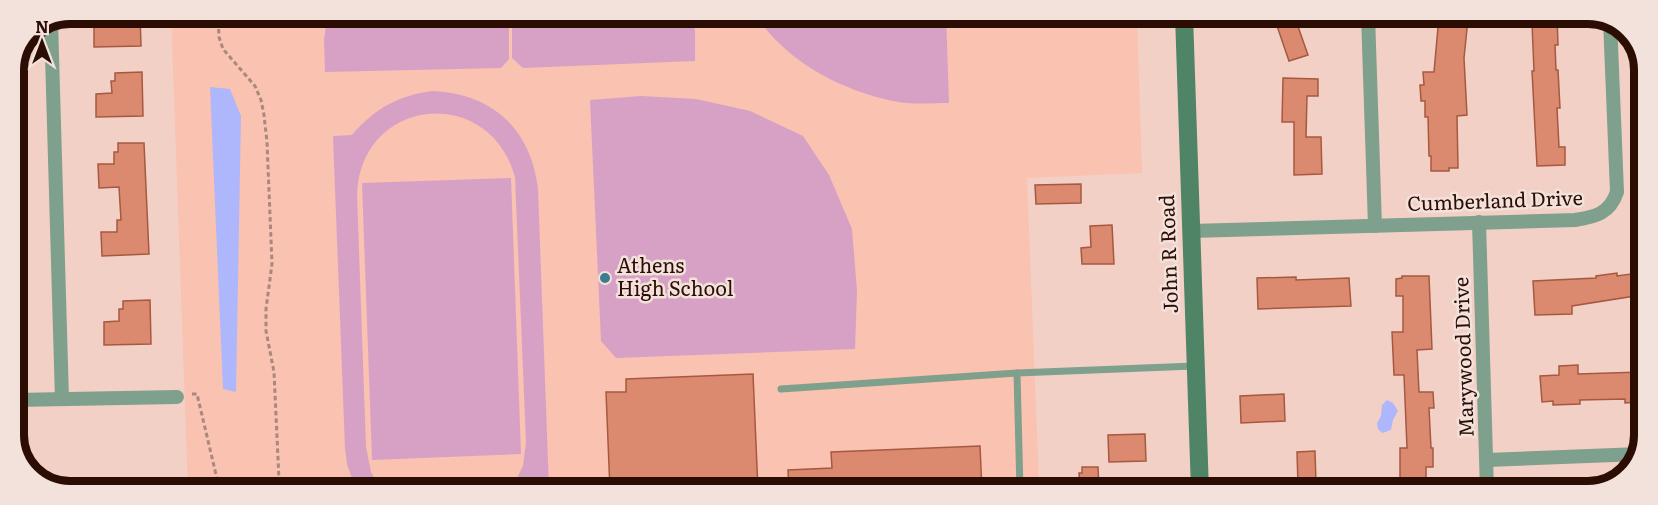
<svg xmlns="http://www.w3.org/2000/svg" width="1658" height="505" viewBox="0 0 1658 505" font-family="Literata,serif">
<style>
.built{fill:#fac2b0}
.green{fill:#d6a1c5}
.water{fill:#afb7fc}
.building{fill:#db8a70;stroke:#a55940;stroke-width:1.5}
.lines{fill:none;stroke-linecap:round;stroke-linejoin:round}
.path{stroke:#a9887e;stroke-width:3;stroke-dasharray:4.5 3;stroke-linecap:butt}
.service{stroke:#7ea08c;stroke-width:7}
.minor{stroke:#7ea08c;stroke-width:14}
.secondary{stroke:#508467;stroke-width:18}
.poi-dot{fill:#3b7c8e;stroke:#f3e1dc;stroke-width:2}
.labels{text-anchor:middle;stroke-width:5;stroke-linejoin:round;paint-order:stroke}
.street-label{font-size:20px;fill:#2b0d04;stroke:#f3e1dc}
.poi-label{font-size:20px;fill:#2b0d04;stroke:#f3e1dc;text-anchor:start}
.rim{fill:none;stroke:#2b0d04;stroke-width:8}
</style>
<rect width="100%" height="100%" fill="#f3d0c5"/>
<path class="built" d="M171,14L1137,15L1142,173L1027,178L1039,486L1076,491L188,490Z"/>
<g class="green">
<path d="M328,14H509V59L501,68L325,72L324,39Z"/>
<path d="M512,14H691L695,31V61L523,68L512,58Z"/>
<path d="M755,14L946,15L949,103C931,103 911,105 893,101C840,90 785,61 755,14Z"/>
<path d="M433,91C493,94 531,129 538,189L549,490H511L523,466L526,442L515,177C489,83 360,97 357,195L366,447L371,472L381,490H356L347,464L345,448L333,136L352,135C374,109 399,95 433,91Z"/>
<path d="M641,96L696,99L750,111L803,136L829,175L852,229L857,291L855,349L616,358L601,341L590,100Z"/>
<path d="M511,178L521,454L372,460L362,183Z"/>
</g>
<g class="water">
<path d="M210,87L230,89L241,116L236,392L223,389Z"/>
<path d="M1387,400L1393,403L1398,411L1393,420L1391,430L1382,433L1378,429L1377,423L1381,416L1382,405Z"/>
</g>
<g class="building">
<path d="M109,14H140L141,46L94,47V24L110,23Z"/>
<path d="M1291,15H1294L1308,55L1289,61L1275,20Z"/>
<path d="M1536,15H1557L1558,45H1555L1556,70H1558L1560,108H1557L1559,147H1565V165L1537,166L1532,71H1534L1532,23H1536Z"/>
<path d="M1439,16L1468,19L1464,58L1467,115L1457,116L1458,168H1449V171H1431V156H1429L1428,117H1425V101H1421L1420,85H1424L1423,72H1434Z"/>
<path d="M142,72L143,116L96,117V94L112,93L111,81H115V73Z"/>
<path d="M1283,78L1318,79V96H1307L1306,137H1321L1322,174L1294,175V122H1282Z"/>
<path d="M118,143H144L149,254L102,256L101,232H117V220H121L119,187L99,188L98,164H114V152H118Z"/>
<path d="M1081,184V203L1036,204L1035,185Z"/>
<path d="M1112,225L1114,264H1082L1081,248L1091,247L1090,226Z"/>
<path d="M1617,273V276L1638,273L1641,295L1572,306V314L1535,315L1533,281L1596,278V276Z"/>
<path d="M1402,276H1429L1432,349L1417,350L1419,392H1433L1434,408H1429L1431,448H1433V467H1426V491H1400V448H1407L1404,375H1394L1392,332H1403V296H1396V279L1402,278Z"/>
<path d="M1296,277V280L1349,278L1351,306L1258,309L1257,278Z"/>
<path d="M150,300L151,344L104,345V322L119,321V309H123V301Z"/>
<path d="M1578,365V374L1641,372L1642,399H1639V402L1625,403V399L1580,400V404L1553,405V401L1542,402L1540,376L1559,375V366Z"/>
<path d="M753,374L758,490H610L606,392H626V379Z"/>
<path d="M1284,394L1285,421L1241,423L1240,396Z"/>
<path d="M1145,434L1146,461L1109,462L1108,435Z"/>
<path d="M980,446L982,491L789,490L788,470L832,468L831,452Z"/>
<path d="M1315,451L1316,484L1298,485L1297,452Z"/>
<path d="M1082,467H1098L1099,488L1080,489L1079,473H1082Z"/>
</g>
<g class="lines">
<g class="path">
<path d="M218,14L219,37L223,49L255,86L261,100L264,115L267,142L272,264L266,309V331L274,372L279,480"/>
<path d="M192,394H197L218,483L296,480V490"/>
</g>
<g class="service">
<path d="M781,389L1017,373"/>
<path d="M1020,491L1017,373L1194,366"/>
</g>
<g class="minor">
<path d="M1368,15L1375,226"/>
<path d="M51,21L62,399"/>
<path d="M1479,222L1487,491"/>
<path d="M1191,231L1575,220C1596,217 1610,213 1617,192L1610,20"/>
<path d="M14,400L177,397"/>
<path d="M1487,460L1640,454"/>
</g>
<path class="secondary" d="M1184,15L1200,491"/>
</g>
<circle class="poi-dot" cx="605" cy="278" r="6"/>
<g class="labels">
<g class="street-label">
<text transform="translate(1495 201) rotate(-2)" y="7">Cumberland Drive</text>
<text transform="translate(1169 254) rotate(-92)" y="7">John R Road</text>
<text transform="translate(1464 357) rotate(-92)" y="7">Marywood Drive</text>
</g>
<g class="poi-label">
<text x="617" y="273">Athens<tspan x="617" dy="23">High School</tspan></text>
</g>
</g>
<path d="M0 0H1658V505H0ZM70 24H1588A46 46 0 0 1 1634 70V435A46 46 0 0 1 1588 481H70A46 46 0 0 1 24 435V70A46 46 0 0 1 70 24Z" fill="#f3e1dc" fill-rule="evenodd"/>
<path class="rim" d="M70 24H1588A46 46 0 0 1 1634 70V435A46 46 0 0 1 1588 481H70A46 46 0 0 1 24 435V70A46 46 0 0 1 70 24Z"/>
<g transform="translate(42 42)" stroke="#f3e1dc" stroke-width="4.5" paint-order="stroke">
<path d="M0-4.5L10 22L0 15L-10 22Z" fill="#2b0d04"/>
<text y="-9" font-size="16" font-weight="bold" text-anchor="middle" fill="#2b0d04">N</text>
</g>
</svg>
